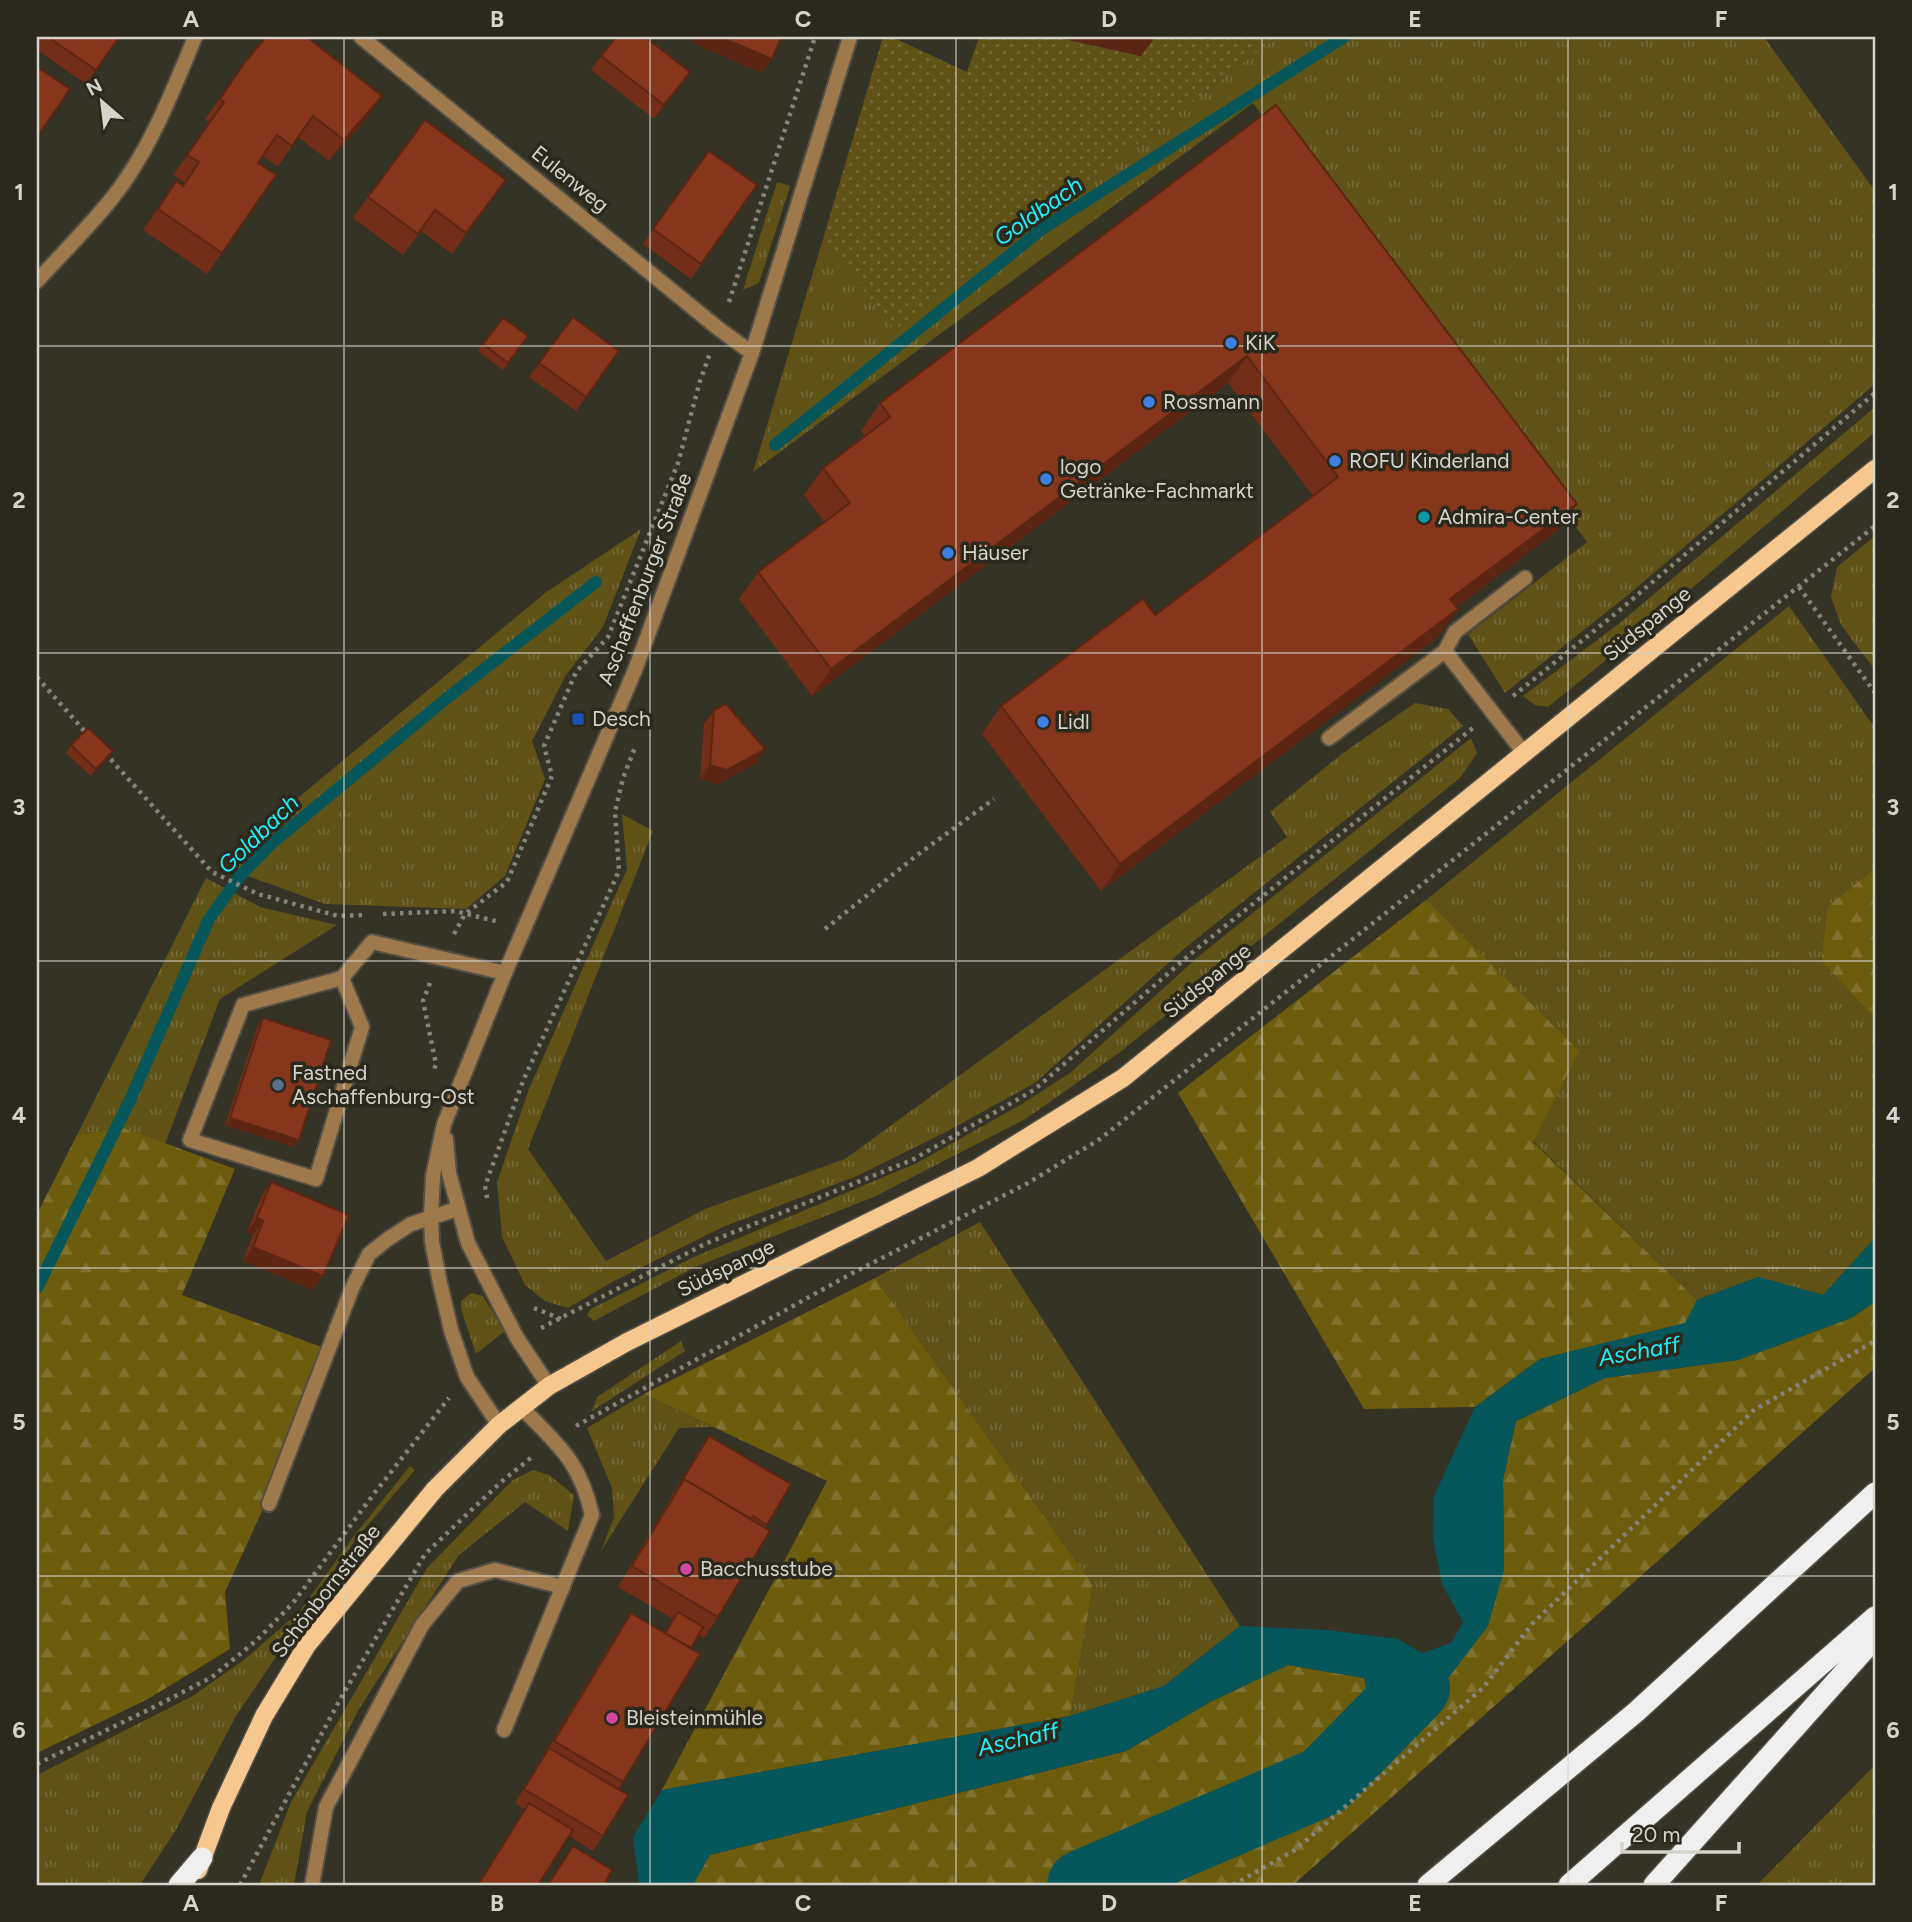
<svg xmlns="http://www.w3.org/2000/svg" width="1912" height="1922" viewBox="0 0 1912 1922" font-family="Figtree,sans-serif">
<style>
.grass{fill:url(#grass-tufts)}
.forest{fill:url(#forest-firs)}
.garden{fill:url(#garden-dots)}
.water{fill:#05575b}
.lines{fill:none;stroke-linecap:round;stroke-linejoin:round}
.stream{stroke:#05575b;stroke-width:12}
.river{stroke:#05575b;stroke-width:70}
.lane-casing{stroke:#524f44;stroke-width:18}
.street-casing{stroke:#524f44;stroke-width:18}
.primary-casing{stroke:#524f44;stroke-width:21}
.highway-casing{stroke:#524f44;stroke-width:24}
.path{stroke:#86847a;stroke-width:4.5;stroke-dasharray:3.5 5;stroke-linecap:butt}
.lane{stroke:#9f794b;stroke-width:14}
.street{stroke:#9f794b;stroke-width:14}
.primary{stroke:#f6c78f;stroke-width:18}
.highway{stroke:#efefef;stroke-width:21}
.wall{fill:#722e17}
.shaded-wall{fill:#5d2613}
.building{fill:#85361b;stroke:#5d2613;stroke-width:2}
.grid{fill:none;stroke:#d5d4cc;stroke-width:2;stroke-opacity:0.55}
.shop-dot{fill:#3f7fe0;stroke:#2b281d;stroke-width:2.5}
.culture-dot{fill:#0f9aa8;stroke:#2b281d;stroke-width:2.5}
.transit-dot{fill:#1a4fb4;stroke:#2b281d;stroke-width:2.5}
.service-dot{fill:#5c6f8a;stroke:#2b281d;stroke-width:2.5}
.hotel-dot{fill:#d1479c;stroke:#2b281d;stroke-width:2.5}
.labels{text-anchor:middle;stroke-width:7;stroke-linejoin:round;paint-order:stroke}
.street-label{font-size:21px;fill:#d5d4cc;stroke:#2b281d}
.poi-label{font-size:21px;fill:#d5d4cc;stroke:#2b281d;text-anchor:start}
.water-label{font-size:23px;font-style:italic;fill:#1df2fb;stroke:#2b281d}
.neatline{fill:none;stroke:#d5d4cc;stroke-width:2.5}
.grid-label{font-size:23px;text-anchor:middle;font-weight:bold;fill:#d5d4cc}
</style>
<defs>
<pattern id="grass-tufts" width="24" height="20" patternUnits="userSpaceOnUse" patternTransform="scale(1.75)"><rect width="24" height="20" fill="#5e5217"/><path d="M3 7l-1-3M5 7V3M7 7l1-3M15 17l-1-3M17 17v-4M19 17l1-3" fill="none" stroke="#746a38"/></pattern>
<pattern id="forest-firs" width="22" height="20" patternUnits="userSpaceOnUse" patternTransform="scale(1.75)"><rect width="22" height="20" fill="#6b5c0e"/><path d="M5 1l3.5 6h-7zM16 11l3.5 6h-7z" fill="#7f7230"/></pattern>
<pattern id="garden-dots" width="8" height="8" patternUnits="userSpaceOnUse" patternTransform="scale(1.75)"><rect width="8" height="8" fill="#5e5217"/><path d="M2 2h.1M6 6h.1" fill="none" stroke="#746a38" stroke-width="1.8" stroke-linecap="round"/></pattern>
</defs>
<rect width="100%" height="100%" fill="#353226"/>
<g class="grass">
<path d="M1277,37H1764L1875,191V384L1628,595L1505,693L1468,634L1587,542L1253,103L753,472L823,239L895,329Z"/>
<path d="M777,182L790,186L759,283L743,290Z"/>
<path d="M1875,407V432L1631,640L1548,707L1535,705L1523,696L1621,622Z"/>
<path d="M641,529L603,627L566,675L532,741L545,779L505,876L466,909L325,904L217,865L545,593Z"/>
<path d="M1875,536V670L1841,625L1831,597L1837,567Z"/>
<path d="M1789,606L1875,728V868L1827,907L1821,961L1875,1019V1238L1823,1295L1758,1277L1697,1300L1533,1141L1426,900Z"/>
<path d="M1415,703L1448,709L1463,726L1185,948L1035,1083L944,1133L857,1176L723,1227L614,1281L568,1308L545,1301L525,1285L502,1237L497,1182L529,1089L627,869L622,814L653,831L528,1149L606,1261L705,1209L845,1159L1287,837L1270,812L1343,753Z"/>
<path d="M1471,738L1477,753L1460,778L1119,1053L1027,1118L874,1197L695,1267L594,1321L587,1315L591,1309L694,1257L917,1163L1022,1104L1070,1073L1199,956Z"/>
<path d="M206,878L260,907L337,925L220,999L165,1144L124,1128L77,1135Z"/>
<path d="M980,1222L1240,1626L1164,1686L1070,1716L1093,1585L875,1278Z"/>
<path d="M471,1293L483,1296L505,1331L476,1354L461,1309V1301Z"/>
<path d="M681,1341L685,1351L592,1411L597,1397Z"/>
<path d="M644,1394L713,1427L679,1428L601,1551L614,1517L612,1488L587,1428Z"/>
<path d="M410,1466L415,1470L356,1539L236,1716L176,1830L140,1885H37V1775L191,1697L244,1660L300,1611L353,1537Z"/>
<path d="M533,1470L549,1475L574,1495L568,1531L525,1502L459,1555L359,1709L307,1812L294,1885H259L291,1802L427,1568L513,1480Z"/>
<path d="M1875,1765V1885H1757Z"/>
</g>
<g class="forest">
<path d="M1875,868V1019L1821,961L1827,907Z"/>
<path d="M1426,900L1579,1051L1533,1142L1697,1300L1686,1323L1540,1359L1475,1407L1364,1409L1178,1093Z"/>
<path d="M124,1128L235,1169L182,1295L324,1348L263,1509L225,1592L230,1649L148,1699L37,1753V1214L77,1135Z"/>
<path d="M875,1278L1093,1585L1070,1716L662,1790L827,1481L644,1394Z"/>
<path d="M1875,1302V1368L1293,1885H693L709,1855L1126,1751L1210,1702L1288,1665L1364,1678L1370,1706L1357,1730L1363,1754L1417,1719L1504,1570L1503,1479L1516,1421L1605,1378L1738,1360L1851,1318Z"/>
</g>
<path class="garden" d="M883,37H892L967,72L979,37H1055L1141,56L1146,37H1277L895,330L823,239Z"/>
<path class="water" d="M1875,1238V1302L1851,1318L1738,1360L1605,1378L1516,1421L1503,1479L1504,1570L1488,1626L1417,1719L1364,1754L1357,1730L1370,1706L1364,1678L1288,1665L1210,1702L1126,1751L710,1855L693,1885H639L633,1837L662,1790L1070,1716L1164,1686L1240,1626L1327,1630L1398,1639L1422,1653L1451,1643L1463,1622L1442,1584L1433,1538L1434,1496L1475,1407L1540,1359L1685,1323L1697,1300L1758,1277L1823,1295Z"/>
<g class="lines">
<g class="stream">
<path d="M775,445L1042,229L1344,37"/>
<path d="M37,1288L131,1098L209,919L239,877L271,844L447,698L596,582"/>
</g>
<path class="river" d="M1082,1885L1324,1781L1415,1688"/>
<g class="lane-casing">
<g id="lane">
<path d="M1445,651L1455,632L1525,578"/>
<path d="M1329,738L1445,651L1524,753"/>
<path d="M342,978L362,1027L316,1179L190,1140L243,1005L342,978L372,942L505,973"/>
<path d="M269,1504L353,1286L369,1254L388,1239L411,1224L457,1209"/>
<path d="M504,1730L592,1515C580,1461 558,1445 521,1407"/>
<path d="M312,1885L326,1807L422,1625L458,1581L495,1570L563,1587"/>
</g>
</g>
<g class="street-casing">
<g id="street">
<path d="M361,37L719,329L752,353"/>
<path d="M37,281C61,255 86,230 109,202C148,155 172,93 195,37"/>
<path d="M446,1139L449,1173L468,1243L517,1338L549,1386"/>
<path d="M499,1425L467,1377L451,1330L440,1283L432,1242L431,1216L433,1176L444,1124L505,973L635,670L752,353L850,37"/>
</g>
</g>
<g class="primary-casing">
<path id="primary" d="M198,1870L221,1808L264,1716L307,1645L435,1489L499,1425L549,1386L627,1342L978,1168L1123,1078L1875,469"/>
</g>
<g class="highway-casing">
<g id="highway">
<path d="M179,1885L202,1858"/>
<path d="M1428,1885L1636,1712L1875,1493"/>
<path d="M1569,1885L1875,1617"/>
<path d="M1654,1885L1875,1638"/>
</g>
</g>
<g class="path">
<path d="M729,302L815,37"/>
<path d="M1799,587L1875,693"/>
<path d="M37,677L87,734"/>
<path d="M1513,696L1615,614L1875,393"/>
<path d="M105,753L212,872L258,894L338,916L364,915"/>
<path d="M383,914L455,911L499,922"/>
<path d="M825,929L916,856L994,799"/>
<path d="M454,934L465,914L507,882L552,776L544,746L576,672L608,637L678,463L700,381L710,353"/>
<path d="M430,983L423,1001L436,1064L434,1070"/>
<path d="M487,1198L485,1186L523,1081L619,871L615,812L623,778L636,745"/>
<path d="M534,1308L561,1319"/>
<path d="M541,1328L707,1243L912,1160L1034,1090L1194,951L1473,728"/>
<path d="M576,1426L849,1275L1028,1183L1100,1139L1875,526"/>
<path d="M37,1764L152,1708L212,1677L257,1640L293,1603L373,1495L449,1398"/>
<path d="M240,1885L342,1696L425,1554L501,1482L532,1457"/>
<path d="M1233,1885L1295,1850L1483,1688L1532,1624L1754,1410L1875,1341"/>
</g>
<use href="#lane" class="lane"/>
<use href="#street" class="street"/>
<use href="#primary" class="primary"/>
<use href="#highway" class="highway"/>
</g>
<g class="wall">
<path d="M37,37H120L86,84L37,50Z"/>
<path d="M601,56L680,87L654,119L591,70Z"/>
<path d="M243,65L368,117L329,161L298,137L278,167L263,156L258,163L276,175L207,274L143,230L176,181L183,185L185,183L173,175L210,123L205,119Z"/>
<path d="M1276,105L1557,531L1457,607L1458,609L1439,636L1101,891L982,734L1001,706L1155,615L1313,496L1228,383L812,696L739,599L758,572L824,522L804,495L823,468L865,436L861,431L880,403Z"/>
<path d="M709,151L757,185L691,279L643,244Z"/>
<path d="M506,180L452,254L421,231L403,255L353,218L368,197Z"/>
<path d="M573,317L619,351L576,411L529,377Z"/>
<path d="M528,336L503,370L478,351L483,344Z"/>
<path d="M714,710L755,764L717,784L700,779L704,724Z"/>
<path d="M71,745L108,758L91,776L66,753Z"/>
<path d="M263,1018L299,1140L294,1147L225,1125L258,1025Z"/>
<path d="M271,1182L313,1290L243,1261L253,1235L247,1232L261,1197Z"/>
<path d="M709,1436L791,1484L765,1528L718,1617L704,1638L699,1635L691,1648L623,1782L618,1789L603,1836L593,1851L569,1836L538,1885H477L525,1810L515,1803L617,1634L631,1613L664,1633L673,1619L618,1587L699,1450Z"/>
<path d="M573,1846L606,1881L613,1885H547Z"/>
</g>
<g class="shaded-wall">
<path d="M696,37H720L772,59L762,73L692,43Z"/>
<path d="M1057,37H1155L1141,56Z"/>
<path d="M690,72L680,87L654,119L664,105Z"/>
<path d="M382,96L368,117L329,161L344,140Z"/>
<path d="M506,180L491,201L452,254L466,233Z"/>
<path d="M1247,356L1228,383L812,696L831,669Z"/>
<path d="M1577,504L1557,531L1431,626L1450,599Z"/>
<path d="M1458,609L1439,636L1101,891L1120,864Z"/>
<path d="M765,749L755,764L717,784L700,779L710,765Z"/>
<path d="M113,751L108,758L91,776L96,769Z"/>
<path d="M230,1118L299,1140L294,1147L225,1125Z"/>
<path d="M257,1218L263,1221L253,1235L247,1232Z"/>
<path d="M253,1247L323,1276L313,1290L243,1261Z"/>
</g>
<g class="building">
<path d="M48,37H119L96,70Z"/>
<path d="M266,37H307L382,96L344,140L313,116L292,146L277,135L258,163L276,175L222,253L158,209L176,181L183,186L199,162L187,155L224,102L220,99L243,65Z"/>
<path d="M616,37H645L690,72L664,105L601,56Z"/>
<path d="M720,37H781L772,59Z"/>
<path d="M37,67L70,89L37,137Z"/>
<path d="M1276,105L1577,504L1450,599L1458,609L1120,864L1001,706L1143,599L1155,615L1338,477L1247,356L831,669L758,572L850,503L823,468L890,417L880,403Z"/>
<path d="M425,120L506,180L466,233L435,210L418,234L368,197Z"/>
<path d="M709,151L757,185L701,264L653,229Z"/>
<path d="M573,317L619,351L586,397L539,363Z"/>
<path d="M503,318L528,336L508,363L483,344Z"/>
<path d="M726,704L765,749L727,770L710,765L714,710Z"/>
<path d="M88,728L113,751L96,769L71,745Z"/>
<path d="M263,1018L331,1040L299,1140L230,1118Z"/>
<path d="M271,1182L349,1215L323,1276L253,1247L263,1221L257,1218Z"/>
<path d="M709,1436L791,1484L767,1525L753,1516L751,1519L684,1479L679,1486Z"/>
<path d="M684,1479L770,1531L718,1617L632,1566Z"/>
<path d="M678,1612L703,1627L691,1648L665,1633Z"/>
<path d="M631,1613L700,1654L623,1782L554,1741Z"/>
<path d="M549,1748L628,1795L603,1836L524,1789Z"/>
<path d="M529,1803L573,1830L538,1885H478Z"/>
<path d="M573,1846L612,1870L606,1881L613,1885H548Z"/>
</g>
<path class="grid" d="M344,37V1885M650,37V1885M956,37V1885M1262,37V1885M1568,37V1885M37,346H1875M37,653H1875M37,961H1875M37,1268H1875M37,1576H1875"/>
<g class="shop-dot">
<circle cx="1231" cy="343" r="7"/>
<circle cx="1149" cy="402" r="7"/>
<circle cx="1335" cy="461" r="7"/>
<circle cx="1046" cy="479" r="7"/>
<circle cx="948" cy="553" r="7"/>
<circle cx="1043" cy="722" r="7"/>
</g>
<circle class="culture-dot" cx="1424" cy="517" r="7"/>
<rect class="transit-dot" x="571" y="712" width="14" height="14" rx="3.5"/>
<circle class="service-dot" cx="278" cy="1085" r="7"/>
<g class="hotel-dot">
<circle cx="686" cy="1569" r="7"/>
<circle cx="612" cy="1718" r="7"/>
</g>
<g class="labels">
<g class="street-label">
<text transform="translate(570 179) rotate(39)" y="7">Eulenweg</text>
<text transform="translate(645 579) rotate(-69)" y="7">Aschaffenburger Straße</text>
<text transform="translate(1647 624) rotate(-39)" y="7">Südspange</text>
<text transform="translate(1207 981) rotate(-39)" y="7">Südspange</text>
<text transform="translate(726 1268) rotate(-26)" y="7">Südspange</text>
<text transform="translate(326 1591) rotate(-52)" y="7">Schönbornstraße</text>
</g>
<g class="poi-label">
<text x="1245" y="350">KiK</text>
<text x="1163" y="409">Rossmann</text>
<text x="1349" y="468">ROFU Kinderland</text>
<text x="1060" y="474">logo<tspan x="1060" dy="24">Getränke-Fachmarkt</tspan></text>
<text x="1438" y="524">Admira-Center</text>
<text x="962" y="560">Häuser</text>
<text x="592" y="726">Desch</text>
<text x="1057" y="729">Lidl</text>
<text x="292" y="1080">Fastned<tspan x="292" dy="24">Aschaffenburg-Ost</tspan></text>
<text x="700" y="1576">Bacchusstube</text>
<text x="626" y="1725">Bleisteinmühle</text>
</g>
<g class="water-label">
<text transform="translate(1038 211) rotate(-35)" y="8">Goldbach</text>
<text transform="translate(258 834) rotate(-44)" y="8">Goldbach</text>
<text transform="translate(1639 1351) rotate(-10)" y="8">Aschaff</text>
<text transform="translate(1018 1739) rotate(-13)" y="8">Aschaff</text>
</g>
</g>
<rect width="1912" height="1922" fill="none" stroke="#2b281d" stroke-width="77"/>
<g transform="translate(102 102) rotate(332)" stroke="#2b281d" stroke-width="5" paint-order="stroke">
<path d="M0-5L12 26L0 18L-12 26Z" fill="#d5d4cc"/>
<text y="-10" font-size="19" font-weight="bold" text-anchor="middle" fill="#d5d4cc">N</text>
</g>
<path d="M1622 1842v10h117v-10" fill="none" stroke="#d5d4cc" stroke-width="3.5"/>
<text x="1632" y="1842" font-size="21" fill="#d5d4cc" stroke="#2b281d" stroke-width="5" paint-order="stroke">20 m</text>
<rect x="38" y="38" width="1836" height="1846" class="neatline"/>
<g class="grid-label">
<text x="191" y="27">A</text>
<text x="497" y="27">B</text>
<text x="803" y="27">C</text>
<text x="1109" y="27">D</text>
<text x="1415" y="27">E</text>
<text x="1721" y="27">F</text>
<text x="19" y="200">1</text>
<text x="1893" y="200">1</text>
<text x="19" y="508">2</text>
<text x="1893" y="508">2</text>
<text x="19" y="815">3</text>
<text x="1893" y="815">3</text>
<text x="19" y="1123">4</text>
<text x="1893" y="1123">4</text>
<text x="19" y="1430">5</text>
<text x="1893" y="1430">5</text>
<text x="19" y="1738">6</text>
<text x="1893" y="1738">6</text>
<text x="191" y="1911">A</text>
<text x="497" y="1911">B</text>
<text x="803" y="1911">C</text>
<text x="1109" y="1911">D</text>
<text x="1415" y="1911">E</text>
<text x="1721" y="1911">F</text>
</g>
</svg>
